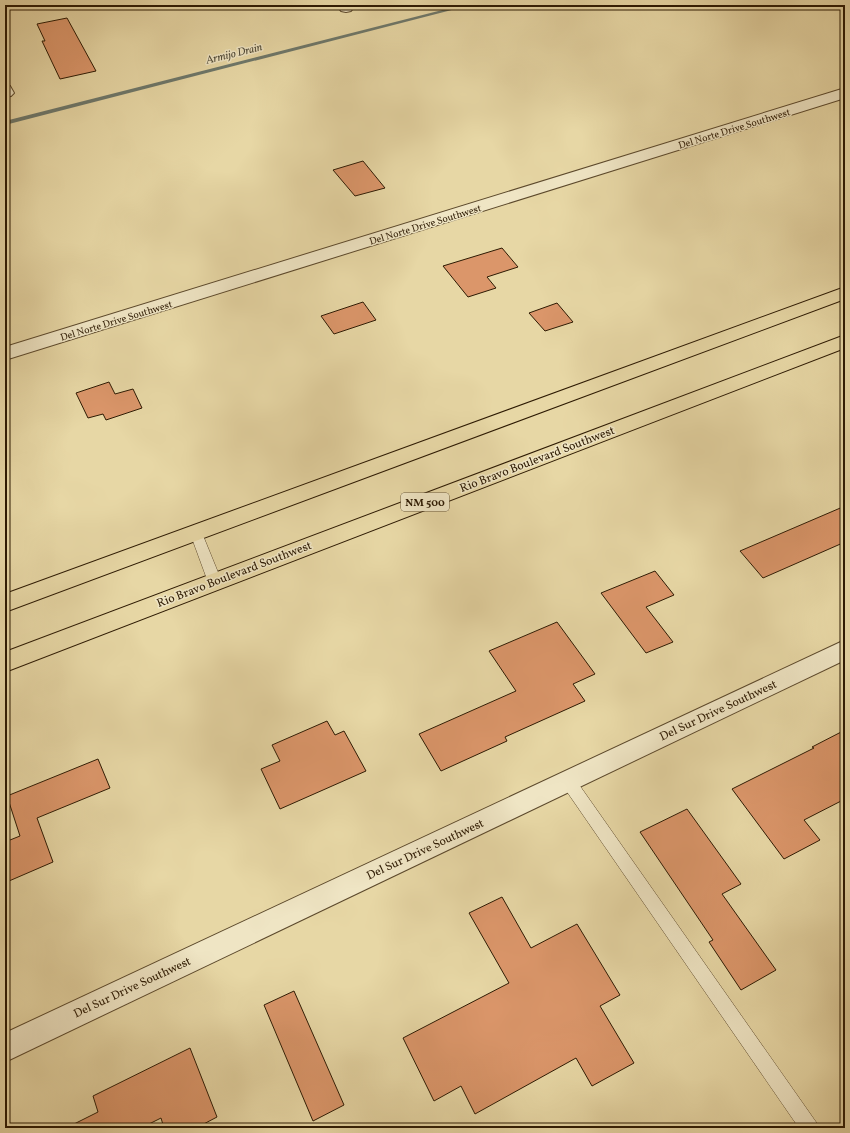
<svg xmlns="http://www.w3.org/2000/svg" width="850" height="1133" viewBox="0 0 850 1133" font-family="Vollkorn,serif">
<style>
.lines{fill:none;stroke-linecap:round;stroke-linejoin:round}
.stream{fill:#6e786b;fill-rule:evenodd}
.building{fill:#db966a;stroke:#2d1a03}
.service-casing{stroke:#5c492c;stroke-width:1}
.minor-casing{stroke:#5c492c;stroke-width:2}
.primary-casing{stroke:#2d1a03;stroke-width:2}
.service{fill:#efe5c4;fill-rule:evenodd}
.minor{fill:#efe5c4;fill-rule:evenodd}
.primary{fill:#e7d7a5;fill-rule:evenodd}
.labels{text-anchor:middle;stroke-width:3;stroke-linejoin:round;paint-order:stroke}
.far-street-label{font-size:10px;fill:#2d1a03;stroke:#efe5c4}
.far-water-label{font-size:11px;font-style:italic;fill:#4e4937;stroke:#efe5c4}
.shield{fill:#efe5c4;stroke:#67573d;stroke-width:1}
.shield-label{font-size:11px;font-weight:bold;fill:#2d1a03}
.street-label{font-size:12px;fill:#2d1a03;stroke:#efe5c4}
</style>
<rect width="100%" height="100%" fill="#e7d7a5"/>
<filter id="stains"><feTurbulence type="fractalNoise" baseFrequency=".005" numOctaves="4"/><feColorMatrix values="0 0 0 0 .2 0 0 0 0 .09 0 0 0 0 .02 0 0 0 .5 -.17"/></filter>
<radialGradient id="worn" r=".72"><stop offset=".6" stop-color="#630" stop-opacity="0"/><stop offset="1" stop-color="#630" stop-opacity=".3"/></radialGradient>
<g class="lines">
<path class="stream" d="M462,5H471L5,125V121Z"/>
</g>
<g class="building">
<path d="M67,18L96,71L60,79L42,41H45L37,24Z"/>
<path d="M363,161L385,188L355,196L333,170Z"/>
<path d="M502,248L518,267L487,277L496,288L468,297L443,266Z"/>
<path d="M363,302L376,320L334,334L321,316Z"/>
<path d="M557,303L573,322L545,331L529,313Z"/>
<path d="M109,382L115,394L133,389L142,408L106,420L103,414L88,418L76,393Z"/>
<path d="M845,506V542L763,578L740,551Z"/>
<path d="M655,571L674,595L646,607L673,642L646,653L601,593Z"/>
<path d="M557,622L595,674L573,684L585,701L505,737L507,741L441,771L419,734L516,691L489,651Z"/>
<path d="M327,721L335,735L344,731L366,771L280,809L261,769L280,761L272,745Z"/>
<path d="M845,730V799L804,820L820,840L784,859L732,789L814,748L812,747Z"/>
<path d="M98,759L110,788L37,818L53,862L9,881L5,868V842L20,836L7,796Z"/>
<path d="M687,809L741,884L722,894L776,970L741,990L709,942L713,940L640,832Z"/>
<path d="M502,897L531,948L577,924L620,995L600,1006L634,1063L592,1086L576,1058L475,1114L461,1086L434,1101L403,1038L509,983L469,913Z"/>
<path d="M294,991L344,1105L313,1121L264,1005Z"/>
<path d="M190,1048L217,1117L196,1128H164L161,1118L141,1128H66L98,1112L93,1096Z"/>
</g>
<g class="lines">
<g class="service-casing">
<g id="service">
<path d="M196,528L200,530L202,533L222,582L220,586L215,587L210,586L208,582L190,533L192,530Z"/>
<path d="M568,774L573,776L816,1122L819,1128H799L563,786L561,781L563,776Z"/>
</g>
</g>
<g class="minor-casing">
<g id="minor">
<path d="M337,5H351L353,8L351,11L346,12L341,11Z"/>
<path d="M5,84L10,86L14,93L11,96L5,97Z"/>
<path d="M845,88V98L5,360V347Z"/>
<path d="M845,640V660L5,1062V1033Z"/>
</g>
</g>
<g class="primary-casing">
<g id="primary">
<path d="M845,287V299L5,612V594Z"/>
<path d="M845,335V348L5,672V652Z"/>
</g>
</g>
<use href="#service" class="service"/>
<use href="#minor" class="minor"/>
<use href="#primary" class="primary"/>
</g>
<g class="labels">
<g class="far-street-label">
<text transform="translate(734 128) rotate(-17)" y="4">Del Norte Drive Southwest</text>
<text transform="translate(425 224) rotate(-17)" y="4">Del Norte Drive Southwest</text>
<text transform="translate(116 320) rotate(-17)" y="4">Del Norte Drive Southwest</text>
</g>
<g class="far-water-label">
<text transform="translate(234 53) rotate(-14)" y="4">Armijo Drain</text>
</g>
<rect class="shield" x="401" y="493" width="48" height="18" rx="3"/>
<g class="shield-label">
<text x="425" y="506">NM 500</text>
</g>
<g class="street-label">
<text transform="translate(537 459) rotate(-21)" y="4">Rio Bravo Boulevard Southwest</text>
<text transform="translate(234 574) rotate(-21)" y="4">Rio Bravo Boulevard Southwest</text>
<text transform="translate(718 710) rotate(-25)" y="4">Del Sur Drive Southwest</text>
<text transform="translate(425 849) rotate(-25)" y="4">Del Sur Drive Southwest</text>
<text transform="translate(132 987) rotate(-25)" y="4">Del Sur Drive Southwest</text>
</g>
</g>
<rect width="850" height="1133" fill="none" stroke="#e7d7a5" stroke-width="20"/>
<rect x="6" y="6" width="838" height="1121" fill="none" stroke="#2d1a03" stroke-width="2"/>
<rect x="10" y="10" width="830" height="1113" fill="none" stroke="#2d1a03"/>
<rect width="100%" height="100%" filter="url(#stains)"/>
<rect width="100%" height="100%" fill="url(#worn)"/>
</svg>
